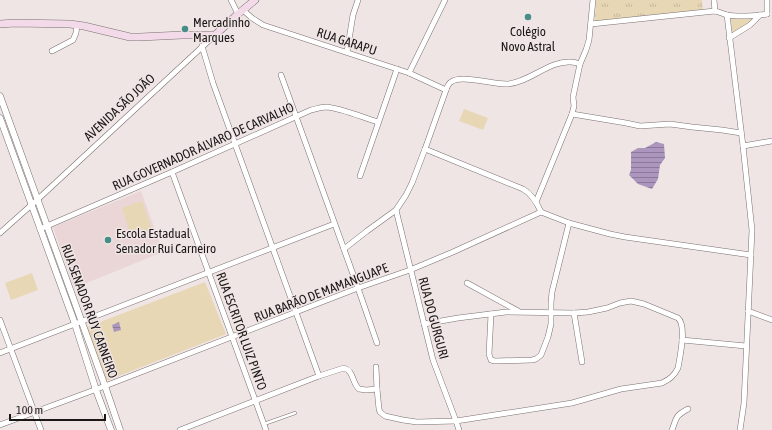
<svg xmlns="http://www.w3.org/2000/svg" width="772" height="430" viewBox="0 0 772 430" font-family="'Asap Condensed',sans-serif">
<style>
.built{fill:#ead6d6}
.grass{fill:url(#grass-tufts)}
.pitch{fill:#e7d7b5}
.water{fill:url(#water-rules)}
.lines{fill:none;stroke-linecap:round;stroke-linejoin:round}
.service-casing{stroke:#797070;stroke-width:3.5}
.minor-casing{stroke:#797070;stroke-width:6}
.tertiary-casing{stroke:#797070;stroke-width:7}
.secondary-casing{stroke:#797070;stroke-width:8}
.service{stroke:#fff;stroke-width:2.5}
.minor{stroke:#fff;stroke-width:5}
.tertiary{stroke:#fff;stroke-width:6}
.secondary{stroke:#f3dae9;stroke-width:7}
.poi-dot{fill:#468d87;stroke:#f0e5e5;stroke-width:1.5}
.labels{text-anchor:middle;stroke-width:3;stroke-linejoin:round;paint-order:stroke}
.poi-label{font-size:13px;fill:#1b1717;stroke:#f0e5e5;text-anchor:start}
.street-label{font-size:13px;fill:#1b1717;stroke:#f0e5e5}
</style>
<defs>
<pattern id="grass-tufts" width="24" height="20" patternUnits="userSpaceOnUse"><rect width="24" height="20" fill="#e7d7b5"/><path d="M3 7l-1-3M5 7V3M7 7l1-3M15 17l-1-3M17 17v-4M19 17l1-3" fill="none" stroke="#c6b89b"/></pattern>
<pattern id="water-rules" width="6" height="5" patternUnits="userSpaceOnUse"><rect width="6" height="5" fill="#ac96be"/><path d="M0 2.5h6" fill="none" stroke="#8b7999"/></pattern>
</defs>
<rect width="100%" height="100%" fill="#f0e5e5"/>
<path class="built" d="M141,191L163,252L74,288L53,227Z"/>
<g class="grass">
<path d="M596,0H702L703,11L595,21Z"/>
<path d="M733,18H751L753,21L734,33L732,31L731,20Z"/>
</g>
<g class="pitch">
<path d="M464,109L488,118L483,130L459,121Z"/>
<path d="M142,201L152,229L131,236L122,208Z"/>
<path d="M32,273L38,290L11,300L5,283Z"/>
<path d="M205,282L226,334L106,381L87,327Z"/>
</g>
<g class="water">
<path d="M656,142L664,144L665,158L660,165L658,179L652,189L638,184L629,175L631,170V152L638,148H645Z"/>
<path d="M119,322L121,330L114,332L112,325Z"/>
</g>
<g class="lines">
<g class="service-casing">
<path id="service" d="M264,424L295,413"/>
</g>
<g class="minor-casing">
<g id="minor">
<path d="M231,0L238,14"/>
<path d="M714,0L715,11"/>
<path d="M243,10L252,18L263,25L409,73L446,90"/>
<path d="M767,14V0"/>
<path d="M727,15L743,146L752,230L744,403L740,430"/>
<path d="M591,24L715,11C720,12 723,14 727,15C737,17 757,16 767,14"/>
<path d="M729,38L750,25L760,15"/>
<path d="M202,46L213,83L319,376"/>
<path d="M52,51L73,40L76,33L77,25"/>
<path d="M347,52L353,15L358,0"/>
<path d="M409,73L445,0"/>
<path d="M281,75L358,288L377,343"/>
<path d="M572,114L626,123L640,126L670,124L692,127L722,130L741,133"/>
<path d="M743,146L772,141"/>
<path d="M425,149L523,189C532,194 537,203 541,212L569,223L610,234L625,237L751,255"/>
<path d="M172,172L266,430"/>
<path d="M360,176L397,69"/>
<path d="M536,202L572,114L574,106L573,97L580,64L586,50L589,40L593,0"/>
<path d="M396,210L433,360L456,421L459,430"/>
<path d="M40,229L172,172L311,110C316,109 321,107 326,107C341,108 364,118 378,122"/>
<path d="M0,233L37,200L215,35"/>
<path d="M344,249L367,231L396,210L406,195L412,183L425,149L446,90C447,87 448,84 451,82C462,74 494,85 508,84C530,82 550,60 571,62C574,62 577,63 580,64"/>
<path d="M467,283L518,311"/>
<path d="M748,311L772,320"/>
<path d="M574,313L582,362"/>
<path d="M491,314L489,354L491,360L495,361L532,360L536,359L541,355L548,337L551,324V303L552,292L569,223"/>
<path d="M0,320L41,430"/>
<path d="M682,340L746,346"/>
<path d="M0,353L334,224"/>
<path d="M376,367L377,389"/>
<path d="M0,425L105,386L296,312L358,288L410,270L453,252L541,212"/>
<path d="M180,430L319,376L344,368C354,371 352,383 359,389L366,390L377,389L379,409L380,412L385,416L403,420L417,422L456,421L572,403L621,389L662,383C670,379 674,376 678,368C680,356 687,326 678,318L644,304L631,301L620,303L607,308L588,312L574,313L506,312L458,318L424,324"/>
<path d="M672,430C677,417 675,416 688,409"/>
</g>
</g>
<g class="tertiary-casing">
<g id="tertiary">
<path d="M0,96L105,386L120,430"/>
<path d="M0,118L75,324L96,390L111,430"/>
</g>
</g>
<g class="secondary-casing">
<path id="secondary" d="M0,24L15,23L70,24L84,26L130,37H140L182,35H215L238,14L255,0"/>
</g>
<use href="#service" class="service"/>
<use href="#minor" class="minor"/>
<use href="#tertiary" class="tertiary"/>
<use href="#secondary" class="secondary"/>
</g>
<g class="poi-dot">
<circle cx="528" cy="17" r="4"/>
<circle cx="185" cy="29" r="4"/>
<circle cx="108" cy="240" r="4"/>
</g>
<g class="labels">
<g class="poi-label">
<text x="193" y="27">Mercadinho<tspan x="193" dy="15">Marques</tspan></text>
<text x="528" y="36" text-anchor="middle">Colégio<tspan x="528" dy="15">Novo Astral</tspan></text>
<text x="116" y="238">Escola Estadual<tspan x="116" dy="15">Senador Rui Carneiro</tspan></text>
</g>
<g class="street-label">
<text transform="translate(347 41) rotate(18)" y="5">RUA GARAPU</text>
<text transform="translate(119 107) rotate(-43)" y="5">AVENIDA SÃO JOÃO</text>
<text transform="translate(203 146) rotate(-24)" y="5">RUA GOVERNADOR ÁLVARO DE CARVALHO</text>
<text transform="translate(321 292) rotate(-21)" y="5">RUA BARÃO DE MAMANGUAPE</text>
<text transform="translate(90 311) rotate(70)" y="5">RUA SENADOR RUY CARNEIRO</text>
<text transform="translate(434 318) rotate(75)" y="5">RUA DO GURGURI</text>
<text transform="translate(242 331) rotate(70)" y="5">RUA ESCRITOR LUIZ PINTO</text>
</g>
</g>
<path d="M10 414v6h95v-6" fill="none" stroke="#1b1717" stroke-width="2"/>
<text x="16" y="414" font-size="12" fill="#1b1717" stroke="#f0e5e5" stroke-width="3" paint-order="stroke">100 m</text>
</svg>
